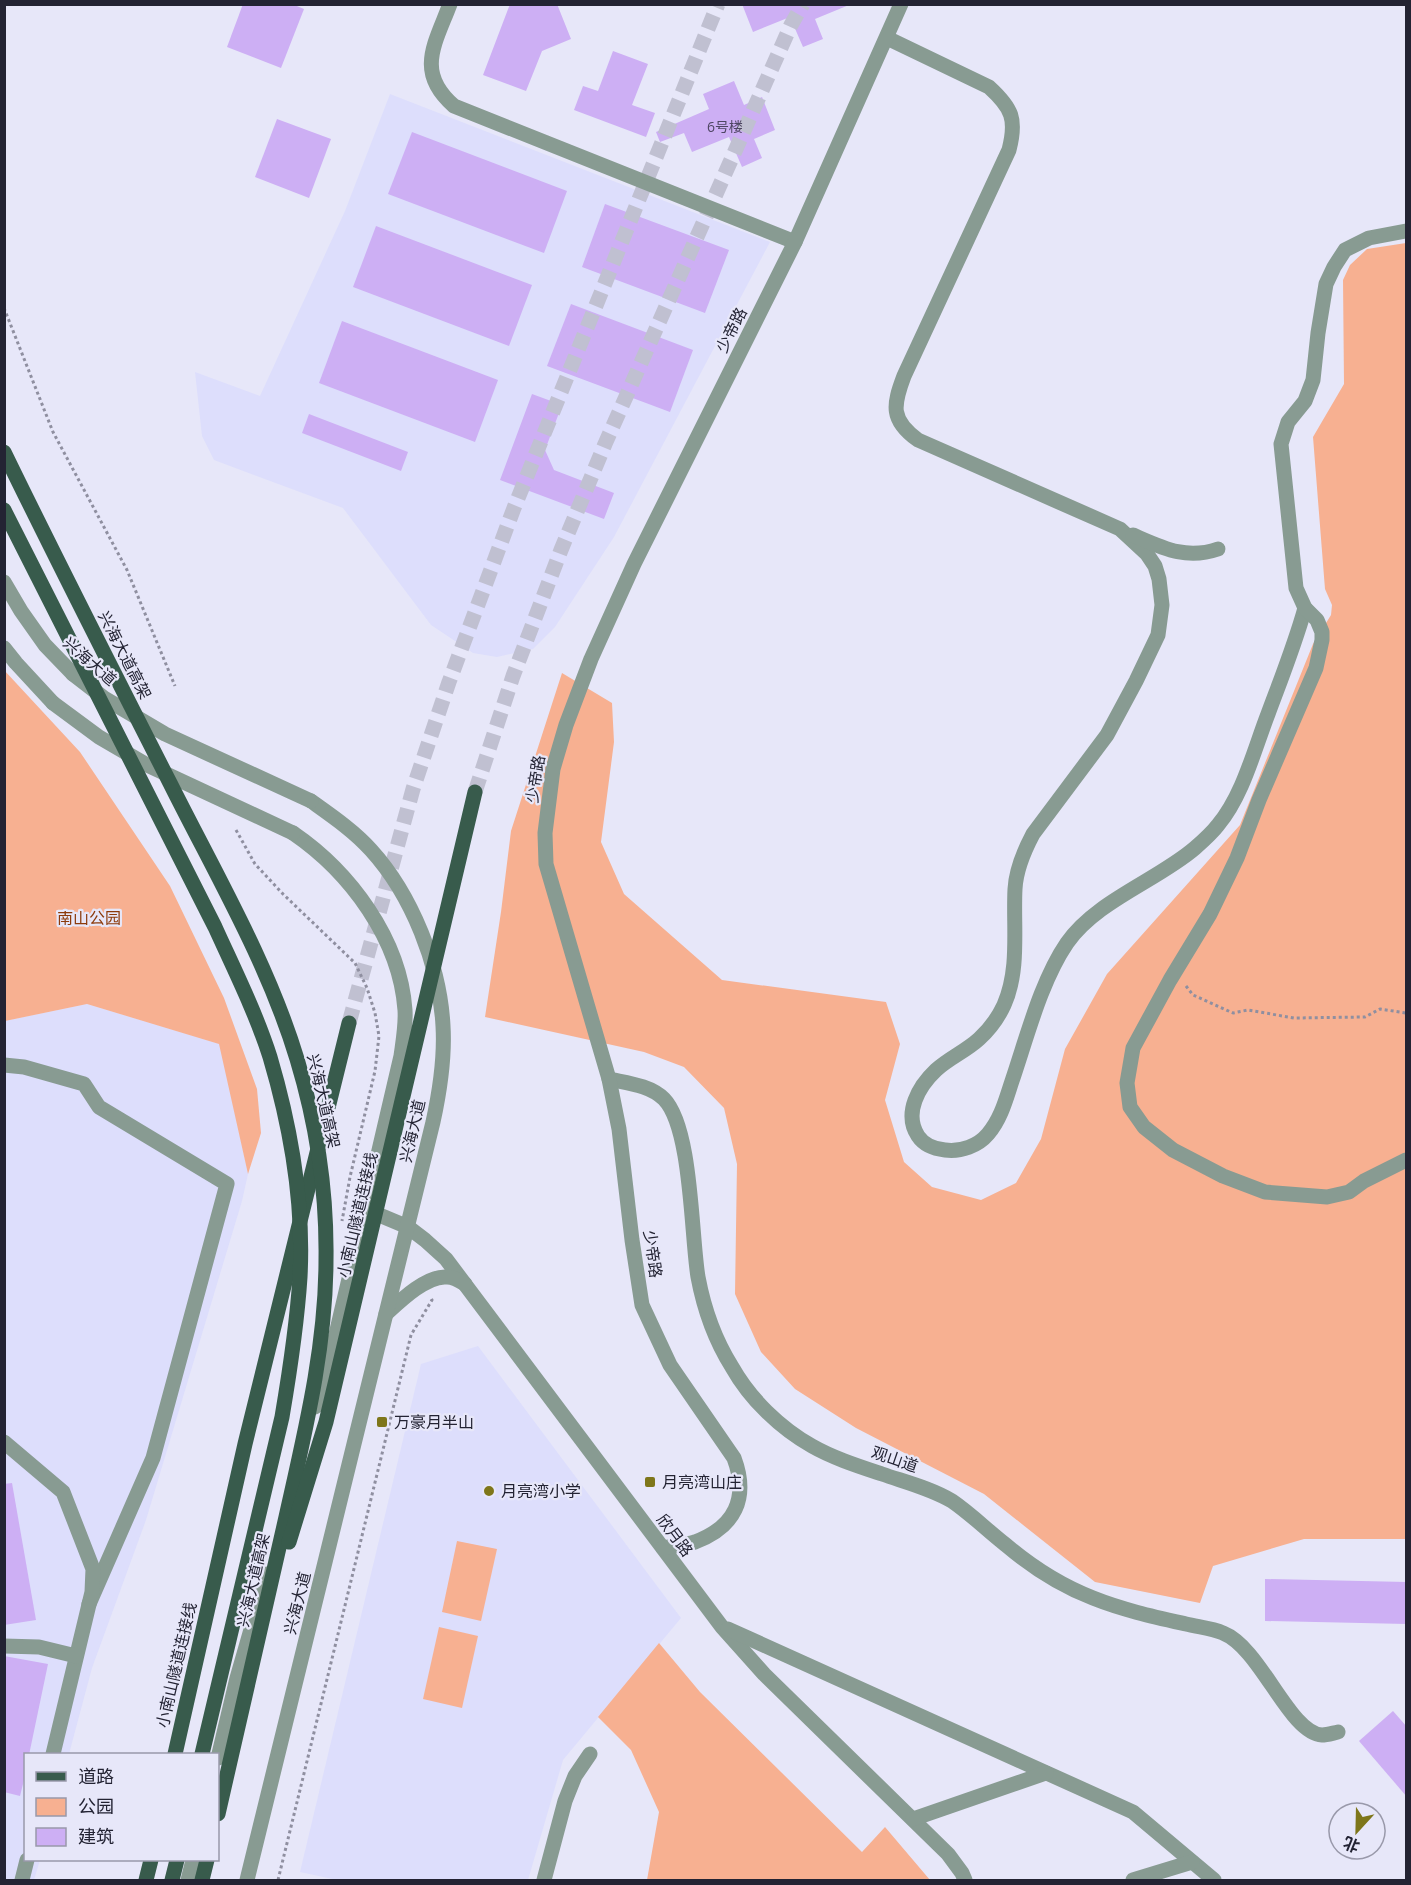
<svg xmlns="http://www.w3.org/2000/svg" width="1411" height="1885" viewBox="0 0 1411 1885" font-family="'Open Sans','Noto Sans SC',sans-serif">
<style>
.built{fill:#dddefc}
.green{fill:#f7b091}
.building{fill:#cdaff4}
.lines{fill:none;stroke-linecap:round;stroke-linejoin:round}
.major-tunnel{stroke:#c0c0d1;stroke-width:15;stroke-dasharray:15 8;stroke-linecap:butt}
.path{stroke:#8f8fa0;stroke-width:3;stroke-dasharray:3 3;stroke-linecap:butt}
.minor{stroke:#889b92;stroke-width:15}
.major{stroke:#385b4c;stroke-width:15}
.minor-bridge{stroke:#889b92;stroke-width:15}
.major-bridge{stroke:#385b4c;stroke-width:15}
.poi-dot{fill:#7e761a;stroke:#e7e7f9;stroke-width:2}
.labels{text-anchor:middle;stroke-width:4.5;stroke-linejoin:round;paint-order:stroke}
.number-label{font-size:14px;fill:#4e4663}
.street-label{font-size:16px;fill:#232333;stroke:#e7e7f9}
.park-label{font-size:16px;fill:#8c3a0b;stroke:#e7e7f9}
.poi-label{font-size:16px;fill:#232333;stroke:#e7e7f9;text-anchor:start}
</style>
<rect width="100%" height="100%" fill="#e7e7f9"/>
<g class="built">
<path d="M390,94L770,242L614,537L555,627L533,649L497,657L473,653L431,625L343,508L214,460L202,436L195,372L260,396L345,211Z"/>
<path d="M87,1004L220,1044L248,1174L242,1201L146,1520L92,1668L69,1754H26V1860H40L34,1880H4V1021Z"/>
<path d="M478,1346L681,1618L563,1760L528,1880H337L300,1872L421,1364Z"/>
</g>
<g class="green">
<path d="M1406,243V1539H1304L1213,1566L1200,1603L1095,1582L984,1494L856,1428L795,1389L761,1352L735,1294L737,1164L724,1108L684,1067L644,1052L485,1017L501,912L511,831L562,673L612,703L614,742L601,842L624,894L722,980L886,1002L900,1044L885,1100L904,1162L932,1187L981,1200L1016,1183L1041,1139L1065,1049L1107,974L1240,825L1313,644L1331,615L1332,605L1325,589L1313,437L1344,384L1343,280L1350,265L1367,249Z"/>
<path d="M4,670L80,752L170,886L224,998L257,1089L261,1133L248,1174L219,1044L87,1004L5,1021Z"/>
<path d="M457,1541L497,1549L481,1621L442,1612Z"/>
<path d="M439,1627L478,1636L462,1708L423,1699Z"/>
<path d="M659,1643L700,1692L862,1852L885,1827L930,1880H647L659,1812L631,1750L598,1717Z"/>
</g>
<g class="building">
<path d="M243,4H292L304,9L281,68L227,47Z"/>
<path d="M510,4H557L571,39L542,51L526,91L483,75Z"/>
<path d="M742,4H849V5L815,19L823,39L803,47L790,17L753,32Z"/>
<path d="M613,51L648,64L632,105L655,113L646,137L574,110L583,86L598,91Z"/>
<path d="M734,81L744,105L762,97L775,130L754,139L762,158L742,167L729,137L692,152L684,133L660,142L656,132L709,109L703,94Z"/>
<path d="M277,119L331,139L309,198L255,177Z"/>
<path d="M412,132L567,191L544,253L388,194Z"/>
<path d="M605,204L729,250L705,313L582,267Z"/>
<path d="M376,226L532,285L509,346L353,287Z"/>
<path d="M571,304L693,350L670,412L547,366Z"/>
<path d="M342,321L498,380L475,442L319,383Z"/>
<path d="M532,394L562,405L545,450L554,470L614,493L604,519L500,480Z"/>
<path d="M309,414L408,452L401,471L302,433Z"/>
<path d="M12,1483L36,1620L4,1625V1484Z"/>
<path d="M1265,1579L1407,1582V1624L1265,1621Z"/>
<path d="M4,1656L48,1664L29,1755H26V1772L20,1796L4,1792Z"/>
<path d="M1393,1711L1407,1727V1797L1359,1741Z"/>
</g>
<g class="lines">
<g class="major-tunnel">
<path d="M475,792L513,676L561,550L605,444L791,25L803,4"/>
<path d="M349,1023L413,789L449,682L514,508L718,4"/>
</g>
<g class="path">
<path d="M4,308L53,432L127,570L175,686"/>
<path d="M236,830L255,864L283,894L355,963L367,988L375,1013L379,1036L375,1071L350,1177L342,1221"/>
<path d="M1186,986L1193,995L1233,1013L1248,1010L1294,1018L1365,1017L1380,1009L1406,1013"/>
<path d="M278,1880L411,1335L432,1300L431,1298"/>
</g>
<g class="minor">
<path d="M450,4C435,44 415,72 454,106L795,242"/>
<path d="M887,38L989,87C1012,108 1017,119 1009,150L904,376C893,405 890,420 918,440L1120,529L1147,554L1155,566L1159,579L1162,605L1158,635L1136,681L1107,735L1033,834C1024,851 1016,869 1015,889C1013,927 1020,969 1004,1005C998,1018 990,1029 979,1039C966,1051 949,1058 936,1070C919,1086 903,1113 918,1136C924,1145 935,1149 945,1150C961,1152 978,1146 988,1134C1001,1119 1006,1099 1012,1081C1027,1037 1041,981 1067,943C1096,901 1158,880 1195,848C1203,841 1212,833 1218,825C1243,795 1254,750 1268,714C1281,679 1295,644 1305,608"/>
<path d="M1406,231L1369,238L1345,250L1334,267L1326,284L1318,333L1313,380L1305,401L1288,422L1281,444L1296,588L1305,608L1317,620L1322,632V640L1316,668L1259,800L1237,858L1210,914L1170,980L1133,1048L1127,1083L1130,1107L1144,1127L1173,1150L1223,1176L1265,1192L1327,1197L1349,1192L1364,1181L1406,1160"/>
<path d="M1133,535C1163,548 1186,560 1218,549"/>
<path d="M4,582L21,611L45,645L73,674"/>
<path d="M4,648L16,663L53,703"/>
<path d="M293,833C350,872 400,939 405,1010C406,1025 403,1041 401,1056L334,1343L315,1407"/>
<path d="M4,1065L24,1067L84,1084L99,1107L227,1184L153,1458L89,1604"/>
<path d="M609,1079C627,1083 650,1085 664,1099C692,1128 691,1235 698,1277C704,1309 715,1340 732,1367C750,1399 780,1428 812,1446C833,1458 858,1466 882,1474C905,1482 930,1488 952,1501C971,1514 988,1531 1006,1545C1032,1567 1062,1586 1093,1598C1123,1610 1155,1617 1186,1624C1198,1627 1212,1628 1223,1633C1261,1648 1289,1733 1322,1735C1327,1735 1333,1733 1338,1732"/>
<path d="M365,1209L408,1227L425,1240L446,1259L722,1627L764,1674L948,1854L962,1873L965,1880"/>
<path d="M386,1314C400,1301 427,1275 447,1277C454,1277 460,1281 465,1284"/>
<path d="M4,1442L63,1492L93,1569L92,1592L53,1754"/>
<path d="M663,1548C673,1546 685,1545 695,1542C735,1527 749,1498 734,1458L670,1365L642,1305L632,1240L619,1129L609,1079L546,864L545,833L553,769L566,725L591,659L634,564L795,242L901,4"/>
<path d="M728,1629L1133,1812L1214,1880"/>
<path d="M4,1646L39,1647L76,1656"/>
<path d="M218,1758L237,1678L267,1574"/>
<path d="M913,1819L1046,1773"/>
<path d="M22,1880L27,1860"/>
<path d="M188,1880L193,1860"/>
<path d="M247,1880L433,1122C440,1090 445,1059 443,1026C440,966 412,895 371,850C354,831 332,816 311,801"/>
<path d="M544,1880L565,1801L575,1776L590,1754"/>
<path d="M1133,1880L1192,1862"/>
</g>
<g class="major">
<path d="M175,1754L245,1444L349,1023"/>
<path d="M146,1880L151,1860"/>
<path d="M172,1880L177,1860"/>
<path d="M202,1880L207,1860"/>
</g>
<g class="minor-bridge">
<path d="M73,674L104,698L165,734L311,801"/>
<path d="M53,703L99,737L147,765L293,833"/>
</g>
<g class="major-bridge">
<path d="M4,452C58,563 114,673 170,783C215,873 268,963 297,1059C317,1125 327,1191 326,1260C326,1347 305,1432 286,1517C264,1616 241,1715 218,1814"/>
<path d="M4,510L215,927C234,969 256,1013 270,1057C291,1128 304,1202 300,1277C297,1324 290,1370 282,1417L202,1754"/>
<path d="M289,1542L326,1422L475,792"/>
</g>
</g>
<g class="poi-dot">
<rect x="376" y="1416" width="12" height="12" rx="3"/>
<rect x="644" y="1476" width="12" height="12" rx="3"/>
<circle cx="489" cy="1491" r="6"/>
</g>
<g class="labels">
<g class="number-label">
<text x="725" y="132">6号楼</text>
</g>
<g class="street-label">
<text transform="translate(731 330) rotate(-63)" y="6">少帝路</text>
<text transform="translate(125 655) rotate(63)" y="6">兴海大道高架</text>
<text transform="translate(90 661) rotate(41)" y="6">兴海大道</text>
<text transform="translate(535 779) rotate(-81)" y="6">少帝路</text>
<text transform="translate(324 1101) rotate(77)" y="6">兴海大道高架</text>
<text transform="translate(412 1131) rotate(-77)" y="6">兴海大道</text>
<text transform="translate(357 1215) rotate(-77)" y="6">小南山隧道连接线</text>
<text transform="translate(653 1254) rotate(82)" y="6">少帝路</text>
<text transform="translate(895 1459) rotate(19)" y="6">观山道</text>
<text transform="translate(675 1535) rotate(53)" y="6">欣月路</text>
<text transform="translate(253 1580) rotate(-77)" y="6">兴海大道高架</text>
<text transform="translate(297 1603) rotate(-76)" y="6">兴海大道</text>
<text transform="translate(176 1665) rotate(-77)" y="6">小南山隧道连接线</text>
</g>
<g class="park-label">
<text x="89" y="924">南山公园</text>
</g>
<g class="poi-label">
<text x="394" y="1428">万豪月半山</text>
<text x="662" y="1488">月亮湾山庄</text>
<text x="501" y="1497">月亮湾小学</text>
</g>
</g>
<rect width="1411" height="1885" fill="none" stroke="#232333" stroke-width="12"/>
<rect x="24" y="1753" width="195" height="108" fill="#e7e7f9" stroke="#9999aa" stroke-width="1.5"/>
<rect x="36" y="1772" width="30" height="9" fill="#385b4c" stroke="#9999aa" stroke-width="1.5"/>
<text x="78" y="1783" font-size="18" fill="#232333">道路</text>
<rect x="36" y="1798" width="30" height="18" fill="#f7b091" stroke="#9999aa" stroke-width="1.5"/>
<text x="78" y="1813" font-size="18" fill="#232333">公园</text>
<rect x="36" y="1828" width="30" height="18" fill="#cdaff4" stroke="#9999aa" stroke-width="1.5"/>
<text x="78" y="1843" font-size="18" fill="#232333">建筑</text>
<g transform="translate(1357 1831) rotate(202)"><circle r="28" fill="#e7e7f9" stroke="#9999aa" stroke-width="1.5"/>
<path d="M0-4.5L10 22L0 15L-10 22Z" fill="#7e761a"/>
<text y="-9" font-size="16" font-weight="bold" text-anchor="middle" fill="#232333">北</text>
</g>
</svg>
